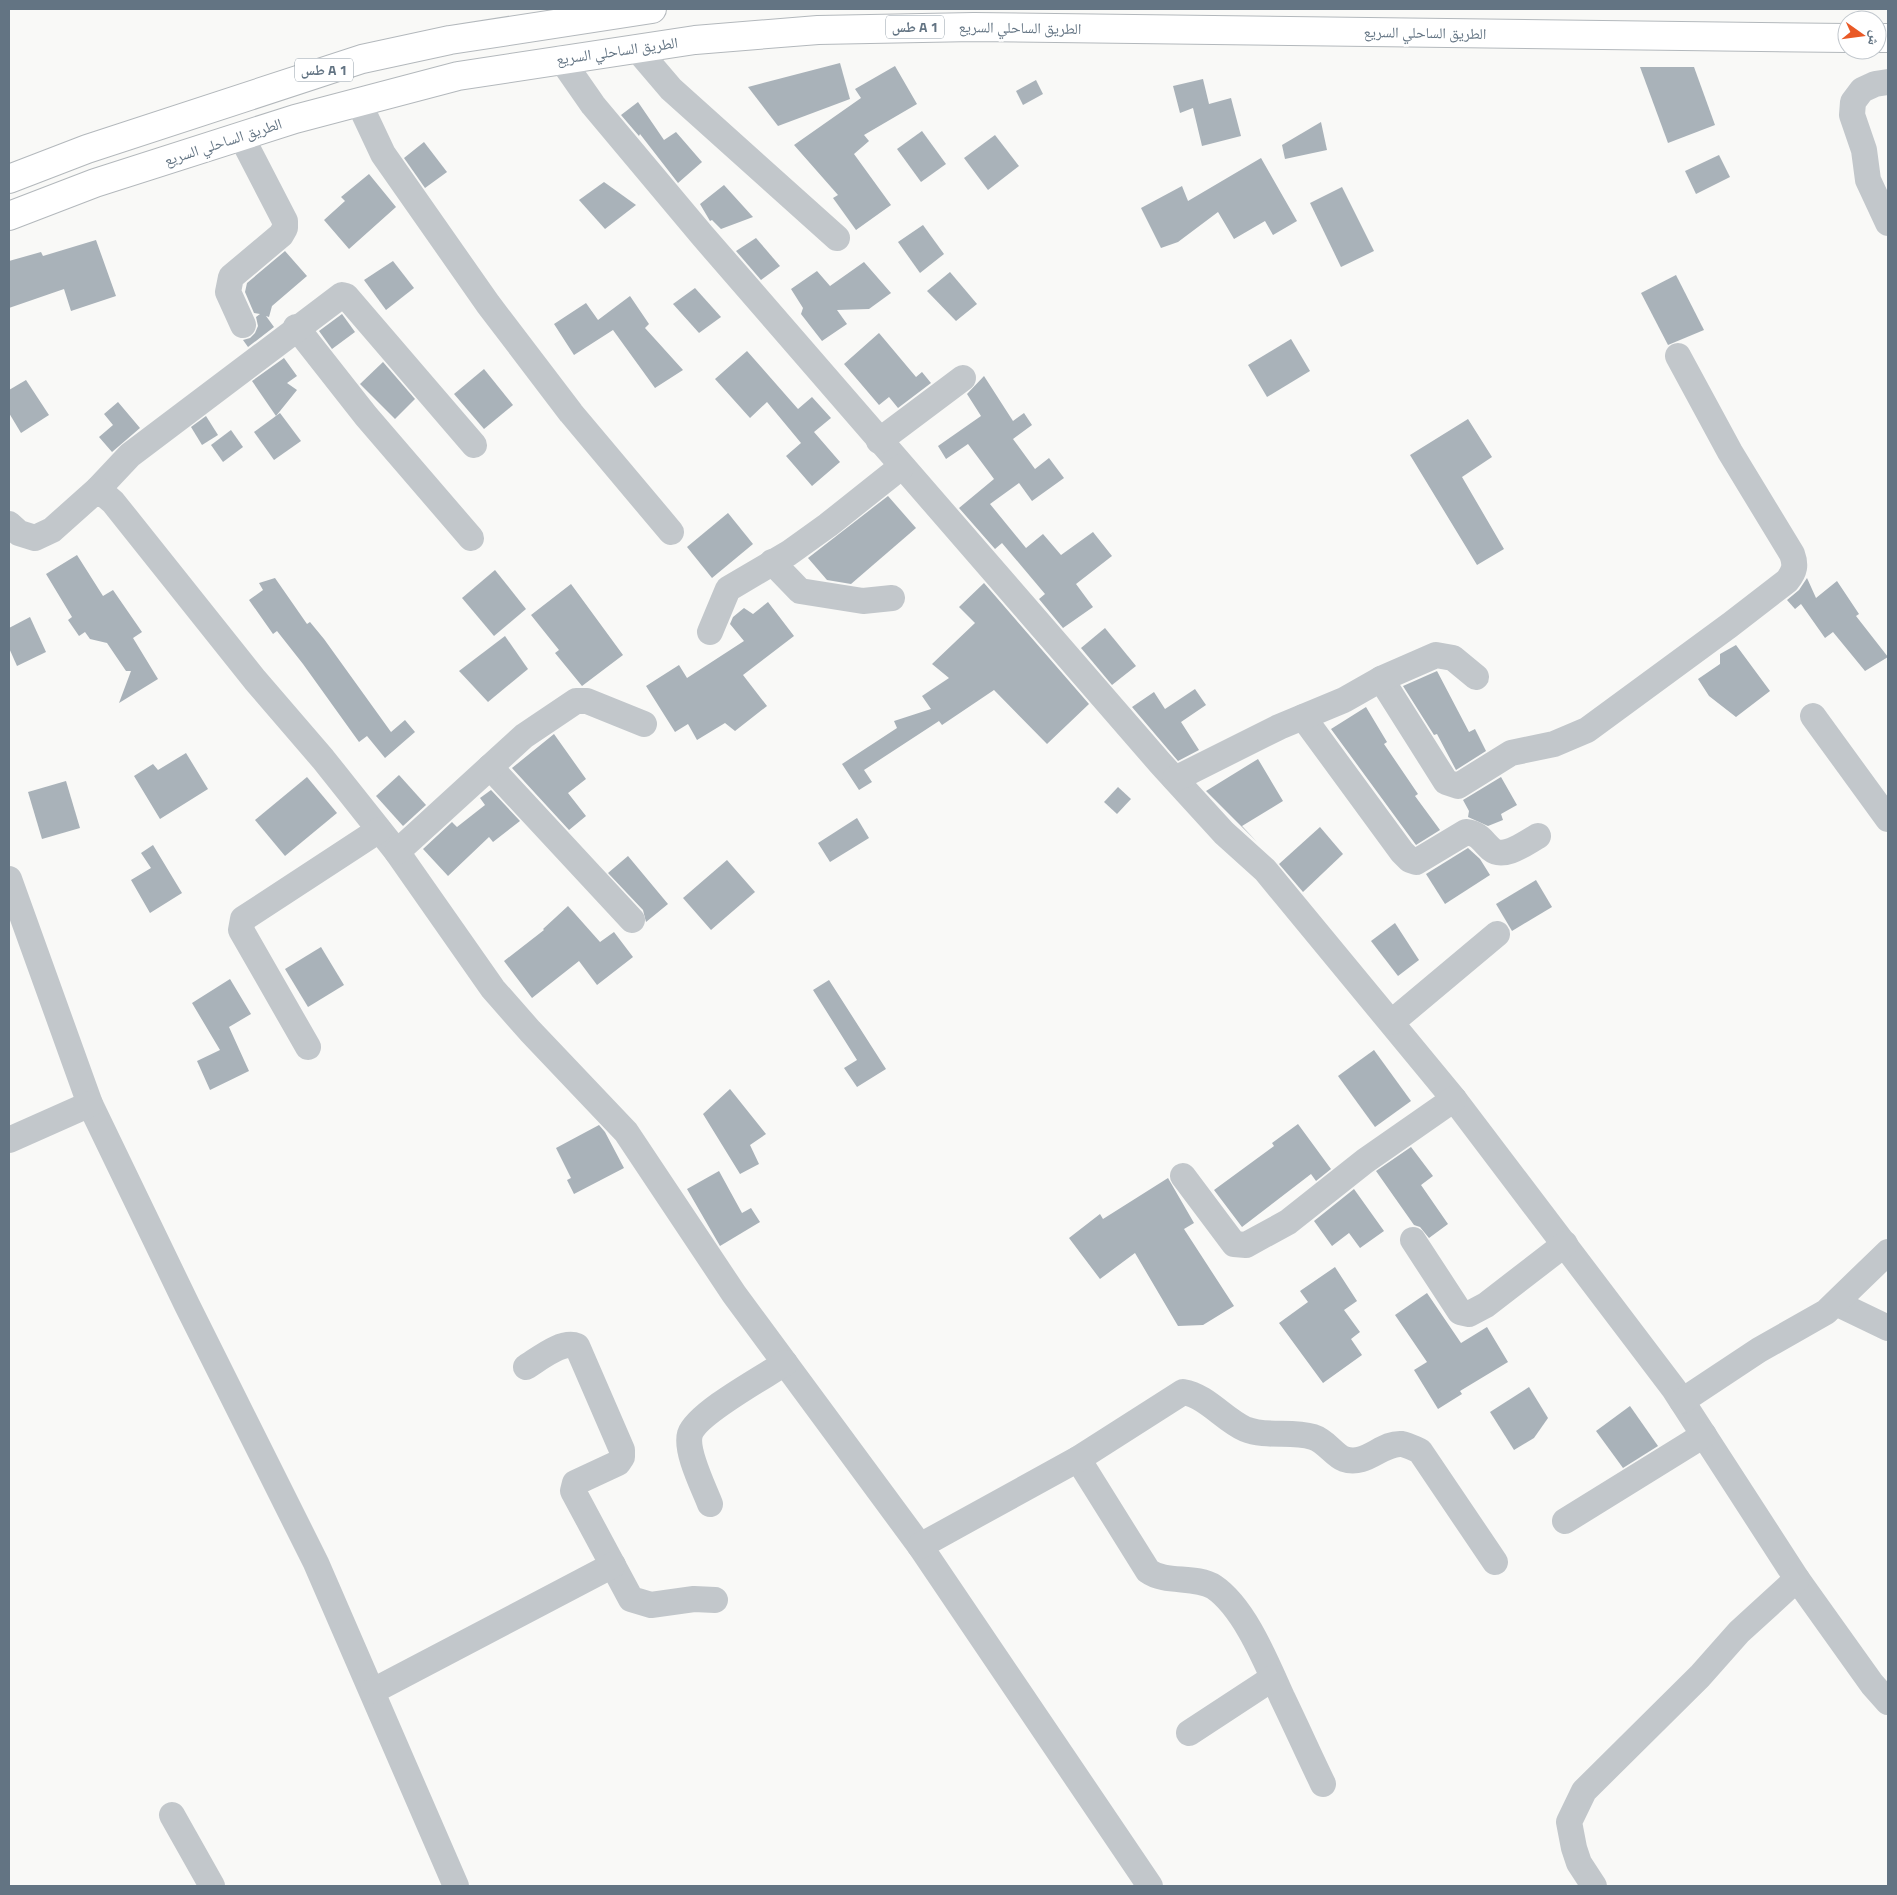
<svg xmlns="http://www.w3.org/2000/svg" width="1897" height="1895" viewBox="0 0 1897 1895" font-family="'Titillium Web','Noto Naskh Arabic',sans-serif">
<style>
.building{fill:#a9b2b9}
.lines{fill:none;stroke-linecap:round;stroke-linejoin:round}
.highway-casing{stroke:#b3b8bc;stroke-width:30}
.minor{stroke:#c2c7cb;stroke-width:26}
.highway{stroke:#fff;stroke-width:28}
.labels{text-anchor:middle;stroke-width:5;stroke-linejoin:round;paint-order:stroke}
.shield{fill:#fff;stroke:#929ea8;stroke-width:1}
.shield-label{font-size:14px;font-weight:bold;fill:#637483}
.street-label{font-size:15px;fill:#637483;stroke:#fff}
</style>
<rect width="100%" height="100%" fill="#f9f9f7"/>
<g class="building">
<path d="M840,63L850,99L778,126L748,87Z"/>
<path d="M895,66L917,104L864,135L869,141L854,154L891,205L856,230L833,198L838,195L794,145L861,98L855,89Z"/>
<path d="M1640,67H1694L1715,125L1668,143Z"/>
<path d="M1203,79L1209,104L1231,98L1241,136L1202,146L1193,108L1180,113L1173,86Z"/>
<path d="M1036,80L1043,94L1023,105L1016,91Z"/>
<path d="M638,102L664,140L676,132L702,162L678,183L640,134L639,136L621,115Z"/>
<path d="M1321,122L1327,150L1285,159L1282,145Z"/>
<path d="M922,131L946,164L921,182L897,149Z"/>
<path d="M995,135L1019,166L988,190L964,158Z"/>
<path d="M424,142L447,172L425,188L404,158Z"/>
<path d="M1719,155L1730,177L1696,194L1685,171Z"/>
<path d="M1261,158L1297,221L1273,235L1265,221L1234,239L1218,212L1178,242L1161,248L1141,208L1182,186L1188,201Z"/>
<path d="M369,174L396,207L349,249L324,220L345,201L341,197Z"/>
<path d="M604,182L636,205L605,229L579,200Z"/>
<path d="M724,185L753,217L721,229L712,220L710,221L700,204Z"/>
<path d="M1342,187L1374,251L1341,267L1310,203Z"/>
<path d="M923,225L944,254L920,273L898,242Z"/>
<path d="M756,238L780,266L761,280L736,251Z"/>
<path d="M96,240L116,296L71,311L64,289L9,308V261L41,252L43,256Z"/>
<path d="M285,251L307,276L272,306L269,317L266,316L274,327L248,347L243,340L250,338L255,333L258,326L256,317L260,314L254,313L245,292L247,283Z"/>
<path d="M393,261L414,288L386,310L364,280Z"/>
<path d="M864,262L891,293L869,309L837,310L847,324L822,341L801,314L803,308L791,289L817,271L830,286Z"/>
<path d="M950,272L977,304L956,321L927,291Z"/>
<path d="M1676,275L1704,330L1668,345L1641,293Z"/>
<path d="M695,288L721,317L699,333L673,304Z"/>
<path d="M630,296L649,324L645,328L683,370L655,388L613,330L574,355L554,324L586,303L598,320Z"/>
<path d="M342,314L355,332L332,349L319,331Z"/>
<path d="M879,333L916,377L922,372L931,383L898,408L889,397L879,405L844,364Z"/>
<path d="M1291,339L1310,371L1267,397L1248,365Z"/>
<path d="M747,351L798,409L812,397L831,418L814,432L840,462L812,486L786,456L801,443L767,402L750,418L715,379Z"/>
<path d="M284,358L297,376L287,383L297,390L276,416L252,381Z"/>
<path d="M383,362L415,399L395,419L360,384Z"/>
<path d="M484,369L513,405L484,429L454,394Z"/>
<path d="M984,376L1013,421L1024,413L1032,425L1013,439L1035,469L1049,458L1064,478L1032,501L1019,483L990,504L1026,548L1043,534L1061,555L1093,532L1112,556L1076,584L1093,607L1063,628L1039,599L1045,594L1002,543L995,549L959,508L994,479L968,444L946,459L938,446L981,416L967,394Z"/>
<path d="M26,380L49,415L21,433L9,413V390Z"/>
<path d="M118,402L140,428L112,452L99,437L113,425L104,414Z"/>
<path d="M280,413L301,441L274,460L254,432Z"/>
<path d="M206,416L218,435L202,445L191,427Z"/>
<path d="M1468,419L1492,457L1462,477L1504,549L1477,565L1410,455Z"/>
<path d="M231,430L243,447L223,462L211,445Z"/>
<path d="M888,496L916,528L851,584L827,580L808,558Z"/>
<path d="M728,513L753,544L712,578L687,547Z"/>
<path d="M77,555L103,596L113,590L142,632L133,638L158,679L119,703L131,671H126L107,643L90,639L85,632L79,636L68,620L72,617L46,574Z"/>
<path d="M495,570L526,609L494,636L462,598Z"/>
<path d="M275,578L307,624L310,622L324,639L391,732L405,720L415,732L385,758L367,736L359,742L303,664L277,631L273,634L249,600L263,590L259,583Z"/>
<path d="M1807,578L1816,598L1837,581L1859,614L1856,616L1888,657L1865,671L1833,632L1825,638L1801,604L1795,609L1787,600L1799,590Z"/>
<path d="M984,583L1089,704L1047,744L994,690L942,725L939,721L864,770L872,782L859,790L842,764L897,728L894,721L931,709L922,696L949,678L932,664L975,623L959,607Z"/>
<path d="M571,584L623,655L582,686L555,653L559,650L531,615Z"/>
<path d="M768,602L794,636L743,675L767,706L735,731L725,723L697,740L688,724L675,732L646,686L679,665L687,678L744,641L730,624L733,617L744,608L753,614Z"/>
<path d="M30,617L46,652L17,666L9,648V628Z"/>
<path d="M1105,628L1136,666L1112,685L1081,648Z"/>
<path d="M505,636L528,669L488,702L459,671Z"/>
<path d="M1736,645L1770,691L1736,717L1709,696L1698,679L1720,664V654Z"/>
<path d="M1437,671L1469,732L1475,729L1486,751L1456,770L1437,734L1434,735L1403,686Z"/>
<path d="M1195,689L1206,705L1181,722L1199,750L1178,761L1132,707L1154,692L1165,709Z"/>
<path d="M1366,707L1387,742L1384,744L1418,794L1415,796L1440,830L1416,845L1331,729Z"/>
<path d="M554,734L586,779L568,793L586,816L569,830L512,768Z"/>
<path d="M186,753L208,789L160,819L134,776L153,764L158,770Z"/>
<path d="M1258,759L1283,801L1242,826L1257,842L1206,791Z"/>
<path d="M399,775L426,805L403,826L376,796Z"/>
<path d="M307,777L337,813L285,856L255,820Z"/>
<path d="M1501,777L1517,805L1501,814L1503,820L1488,826L1468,817L1469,811L1463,800Z"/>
<path d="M66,781L80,828L42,839L28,792Z"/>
<path d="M1118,787L1131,799L1117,814L1104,802Z"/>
<path d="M491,790L520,821L493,842L489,837L448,876L423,849L452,822L457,827L485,805L480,798Z"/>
<path d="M857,818L869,838L830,862L818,843Z"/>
<path d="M1320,827L1343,854L1303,892L1279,864Z"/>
<path d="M153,845L182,893L150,913L131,880L151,868L141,853Z"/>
<path d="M1468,848L1480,859L1490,875L1445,904L1426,874Z"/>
<path d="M628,856L668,904L646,922L643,910L608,873Z"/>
<path d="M727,860L755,892L711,930L683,898Z"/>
<path d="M1536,880L1552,907L1512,931L1496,904Z"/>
<path d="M568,906L600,942L614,932L633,957L597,985L579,961L532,998L504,961L544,930L543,929Z"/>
<path d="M1395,923L1419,960L1398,976L1371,941Z"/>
<path d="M321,947L344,985L308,1007L285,969Z"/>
<path d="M230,979L251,1014L229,1027L249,1071L210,1090L197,1061L220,1050L192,1003Z"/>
<path d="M829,980L886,1069L857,1087L844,1068L857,1060L813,990Z"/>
<path d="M1374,1050L1411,1101L1375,1127L1338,1076Z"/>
<path d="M730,1089L766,1134L750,1145L759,1164L740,1174L703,1114Z"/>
<path d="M1298,1124L1331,1169L1316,1181L1311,1174L1242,1227L1214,1190L1274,1146L1272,1143Z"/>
<path d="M599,1125L605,1132L624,1168L574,1194L567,1180L571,1178L556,1148Z"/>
<path d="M1411,1147L1433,1176L1421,1185L1448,1224L1429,1238L1420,1227L1414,1225L1376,1171Z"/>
<path d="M719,1171L742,1213L751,1208L760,1222L720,1246L687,1189Z"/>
<path d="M1168,1178L1194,1223L1184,1229L1234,1306L1203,1325L1178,1326L1135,1253L1100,1279L1069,1238L1100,1214L1103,1219Z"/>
<path d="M1354,1189L1384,1231L1360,1248L1349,1233L1332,1246L1314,1221Z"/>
<path d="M1335,1267L1357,1301L1344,1310L1360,1332L1351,1339L1362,1355L1323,1383L1279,1323L1308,1302L1300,1291Z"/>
<path d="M1427,1293L1461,1343L1487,1327L1508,1362L1460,1391L1462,1394L1438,1409L1414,1370L1427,1362L1395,1315Z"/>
<path d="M1529,1387L1548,1418L1534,1438L1514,1450L1490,1412Z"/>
<path d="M1630,1406L1658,1446L1623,1468L1596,1431Z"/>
</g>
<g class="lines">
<g class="highway-casing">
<g id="highway">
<path d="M1877,38H1888"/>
<path d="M9,179L87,149L362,59L450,40L652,9"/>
<path d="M9,216L95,183L295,119L458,76L695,40L818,30L974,27L1847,38"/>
</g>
</g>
<g class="minor">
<path d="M636,48L671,89L837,238"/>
<path d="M561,59L593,105L702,235L1161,764L1224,833L1265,870L1454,1099L1674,1389L1797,1579L1872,1684L1888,1702"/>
<path d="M1888,82L1875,84L1862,90L1853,102L1852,115L1864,150L1868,180L1888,223"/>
<path d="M359,103L383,154L488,304L571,413L671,532"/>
<path d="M241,136L285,221V228L281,235L231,277L228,292L243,325"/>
<path d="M296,327L366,416L471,538"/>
<path d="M879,441L963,378"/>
<path d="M98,489L130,455L342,295L346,296L474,445"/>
<path d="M9,524L19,533L35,538L52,530L98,489L113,502L255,680L323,759L397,852L493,989L530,1031L626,1132L734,1294L920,1546L1150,1886"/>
<path d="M772,562L800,591L863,601L892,598"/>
<path d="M710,632L728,589L789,553L828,525L901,467"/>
<path d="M1381,679L1446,782L1458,786L1511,753L1554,744L1587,730L1730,625L1787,581C1795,571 1796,565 1792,554L1730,452L1678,356"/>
<path d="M1813,716L1888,819"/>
<path d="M1303,717L1402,852L1410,860L1416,862L1466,832C1479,833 1483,842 1491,849C1504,860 1527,842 1538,836"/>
<path d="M490,767L632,920"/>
<path d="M1175,779L1279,727L1344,700L1381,679L1436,655L1453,658L1476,677"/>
<path d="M397,852L524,736L576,701H587L644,724"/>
<path d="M9,879L90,1104L187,1305L316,1563L456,1886"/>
<path d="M1392,1022L1497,934"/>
<path d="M308,1047L241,930L243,919L379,830"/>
<path d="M9,1140L90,1104"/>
<path d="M1183,1176L1234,1244L1246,1245L1288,1222L1365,1161L1454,1099"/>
<path d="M1413,1240L1460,1312L1469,1314L1486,1305L1565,1244"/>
<path d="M1836,1303L1888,1328"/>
<path d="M526,1367C539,1359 562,1340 577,1346L622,1450V1457L618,1463L575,1483L573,1491L631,1599L651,1605L694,1599L715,1600"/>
<path d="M1682,1401L1759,1350L1826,1312L1888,1252"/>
<path d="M1078,1459L1148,1571C1166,1584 1195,1575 1214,1587C1245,1608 1267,1664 1282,1697C1296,1726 1309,1755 1323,1784"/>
<path d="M710,1504C704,1488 685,1451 690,1434C697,1413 764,1377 785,1363"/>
<path d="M1565,1521L1704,1435"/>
<path d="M920,1546L1078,1459L1183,1392C1207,1396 1223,1419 1245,1429C1267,1438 1291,1430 1313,1437C1326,1441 1334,1455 1344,1459C1366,1467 1382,1442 1402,1444C1408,1445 1415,1449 1420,1451L1495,1562"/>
<path d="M373,1691L613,1565"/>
<path d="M1189,1733L1273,1678"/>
<path d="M172,1815L212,1886"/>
<path d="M1594,1886L1579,1863L1574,1848L1569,1822L1584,1791L1700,1676L1739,1632L1797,1579"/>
</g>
<use href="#highway" class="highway"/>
</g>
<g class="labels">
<g class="shield">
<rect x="886" y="15.5" width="58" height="23" rx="4"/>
<rect x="295" y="58.5" width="58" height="23" rx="4"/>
</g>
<g class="shield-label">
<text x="915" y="32">طس A 1</text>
<text x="324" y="75">طس A 1</text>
</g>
<g class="street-label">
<text transform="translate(1020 28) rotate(1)" y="5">الطريق الساحلي السريع</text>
<text transform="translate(1425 33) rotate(1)" y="5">الطريق الساحلي السريع</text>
<text transform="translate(617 51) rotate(-8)" y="5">الطريق الساحلي السريع</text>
<text transform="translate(223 142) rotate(-18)" y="5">الطريق الساحلي السريع</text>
</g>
</g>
<rect width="1897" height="1895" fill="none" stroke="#637483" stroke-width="20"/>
<g transform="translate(1862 35) rotate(104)"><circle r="24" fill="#ffffff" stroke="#c1c7cd"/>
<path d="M0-4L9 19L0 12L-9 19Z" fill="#e95926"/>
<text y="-8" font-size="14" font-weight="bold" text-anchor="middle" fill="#637483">ش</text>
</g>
</svg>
